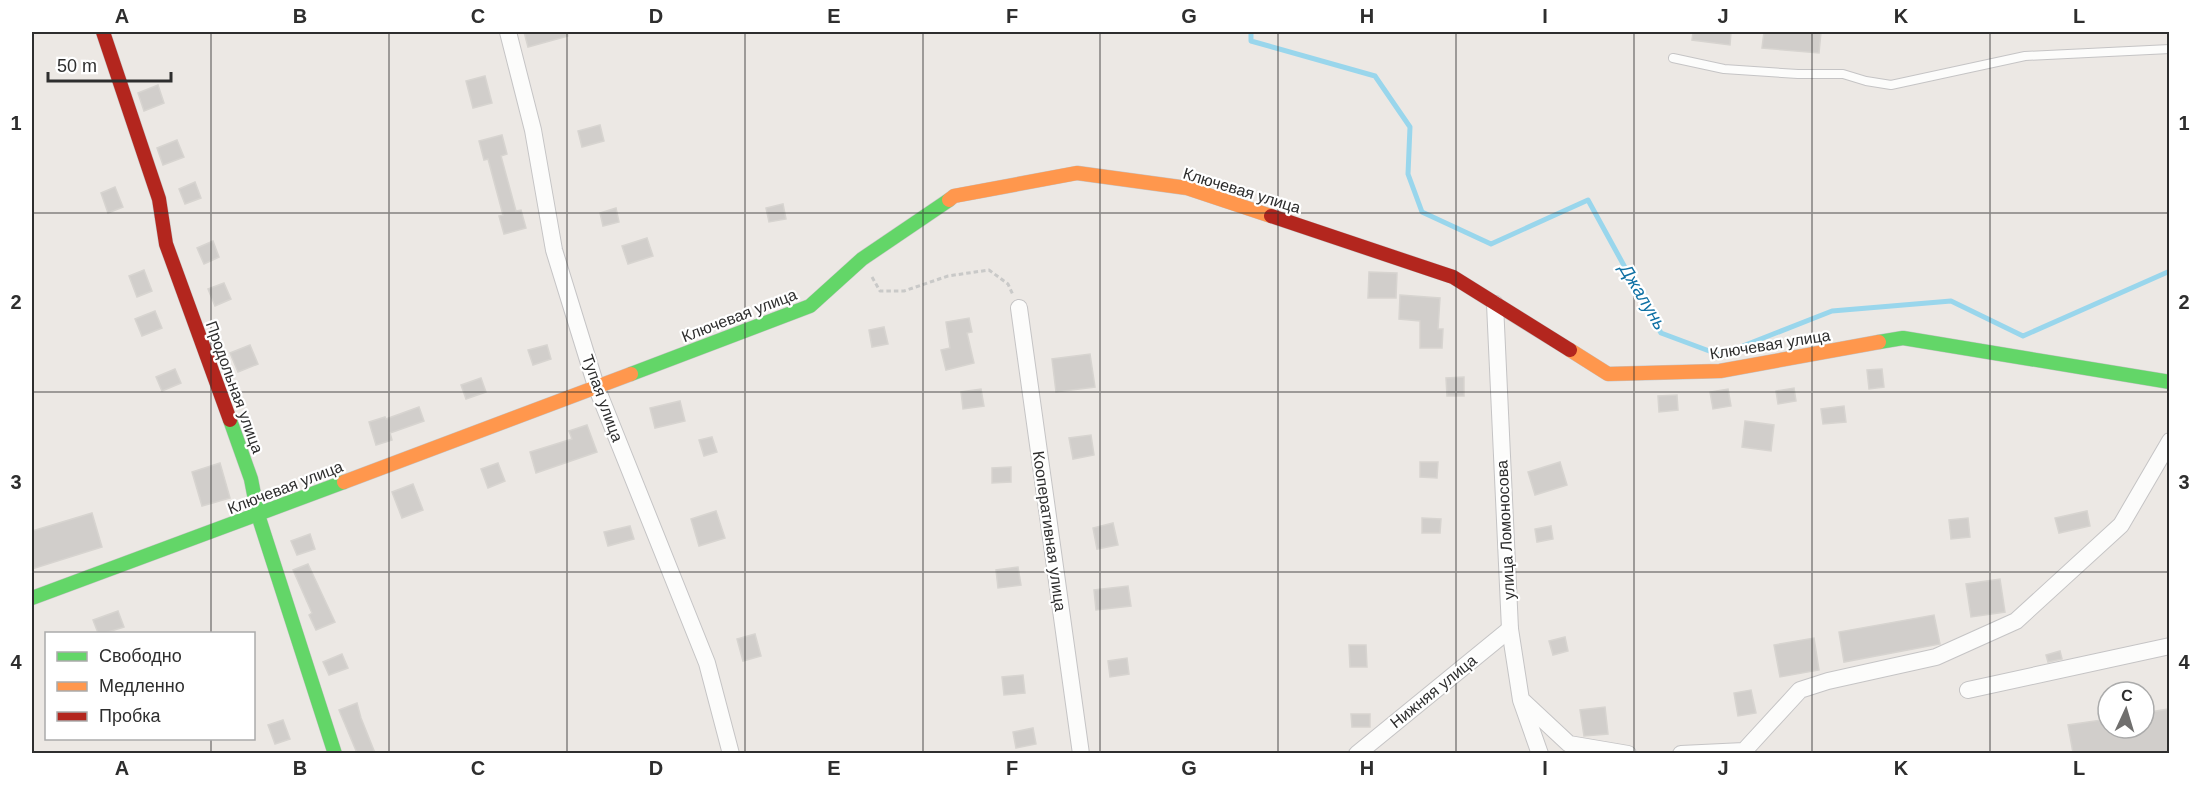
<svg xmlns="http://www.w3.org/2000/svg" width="2201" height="785" viewBox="0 0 2201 785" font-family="Arial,sans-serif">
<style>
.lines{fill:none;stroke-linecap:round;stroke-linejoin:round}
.stream{stroke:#99d6ec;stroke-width:5}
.building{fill:#d1cecb;stroke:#d7d4d0;stroke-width:1.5}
.lane-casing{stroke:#c5c4c5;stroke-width:10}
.street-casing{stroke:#c5c4c5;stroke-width:18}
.fast-casing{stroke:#c5c4c5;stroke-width:15}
.slow-casing{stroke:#c5c4c5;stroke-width:15}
.jam-casing{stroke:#c5c4c5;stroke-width:15}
.path{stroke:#c9c9c8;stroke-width:3;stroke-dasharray:4.5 3;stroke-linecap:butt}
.lane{stroke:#fcfcfb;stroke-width:8}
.street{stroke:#fcfcfb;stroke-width:16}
.fast{stroke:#63d668;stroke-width:14}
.slow{stroke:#ff974d;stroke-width:14}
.jam{stroke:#b3261e;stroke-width:14}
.grid{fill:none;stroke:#2e2e2e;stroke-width:1.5;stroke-opacity:0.55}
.labels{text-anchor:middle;stroke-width:4.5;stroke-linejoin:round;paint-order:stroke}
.street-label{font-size:16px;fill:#2e2e2e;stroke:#fff}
.water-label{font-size:18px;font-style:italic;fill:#0d6fa3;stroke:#fff}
.neatline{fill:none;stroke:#2e2e2e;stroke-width:2}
.grid-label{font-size:20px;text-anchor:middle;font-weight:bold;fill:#2e2e2e}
</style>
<rect width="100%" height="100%" fill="#ece8e4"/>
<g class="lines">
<path class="stream" d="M1251,32V41L1375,76L1410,127L1408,174L1422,212L1491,244L1588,200L1661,333L1720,355L1832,311L1951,301L2023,336L2170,271"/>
</g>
<g class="building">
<path d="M524,32H567L568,36L528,47Z"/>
<path d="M1693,32H1731L1730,45L1692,40Z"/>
<path d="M1764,32H1821L1819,53L1762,48Z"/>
<path d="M485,76L492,103L473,108L466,81Z"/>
<path d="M158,85L164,103L144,111L138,93Z"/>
<path d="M600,125L604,141L582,147L578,131Z"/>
<path d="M502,135L507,154L501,156L516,211L521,210L526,228L504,234L499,216L503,215L488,159L484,160L479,141Z"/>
<path d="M177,140L184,157L163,165L157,148Z"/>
<path d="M195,182L201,198L185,204L179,189Z"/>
<path d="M115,187L123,207L108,213L101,193Z"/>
<path d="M783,204L786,219L769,222L766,208Z"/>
<path d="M616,208L619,222L603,226L600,213Z"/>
<path d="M647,238L653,256L628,264L622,246Z"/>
<path d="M213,241L219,257L204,264L197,248Z"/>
<path d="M144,270L152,291L137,297L129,276Z"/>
<path d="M1369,272L1397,273L1396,298H1368Z"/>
<path d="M224,283L231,299L215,306L208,289Z"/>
<path d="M1400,295L1440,298L1438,329H1443L1442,348H1420V321L1399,319Z"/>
<path d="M155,311L162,328L142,336L135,319Z"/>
<path d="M969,318L972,332L967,333L974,363L946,370L941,350L950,348L946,322Z"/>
<path d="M884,327L888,344L872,347L869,330Z"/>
<path d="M250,345L258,364L238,372L230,353Z"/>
<path d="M547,345L551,359L533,365L528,350Z"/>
<path d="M1090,354L1095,387L1056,392L1052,359Z"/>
<path d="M175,369L181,383L162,391L156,377Z"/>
<path d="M1882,369L1884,387L1869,389L1867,370Z"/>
<path d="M1464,377V396H1447L1446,378Z"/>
<path d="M481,378L486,392L466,399L461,385Z"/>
<path d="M1794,388L1796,401L1778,404L1776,391Z"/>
<path d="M981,389L984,406L963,409L961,392Z"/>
<path d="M1728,389L1731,406L1713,409L1710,392Z"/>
<path d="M1677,395L1678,410L1659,412L1658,396Z"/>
<path d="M680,401L685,421L655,428L650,408Z"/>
<path d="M1844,406L1846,422L1823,424L1821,409Z"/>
<path d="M419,407L424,421L390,433L392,440L376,445L369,422L385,417L386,419Z"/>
<path d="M1745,421L1774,425L1771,451L1742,447Z"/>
<path d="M587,425L597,452L536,473L530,452L572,439L569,431Z"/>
<path d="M1091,435L1094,455L1073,459L1069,438Z"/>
<path d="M712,437L717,452L704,456L699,440Z"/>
<path d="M1420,462H1438L1437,478L1420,477Z"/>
<path d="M1560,462L1567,485L1535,495L1528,472Z"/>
<path d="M220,463L230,498L202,506L192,472Z"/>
<path d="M498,463L505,481L488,488L481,469Z"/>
<path d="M1011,467V482L992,483V468Z"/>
<path d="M413,484L423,510L402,518L392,492Z"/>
<path d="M716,511L725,538L699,546L691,519Z"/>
<path d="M2087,511L2090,526L2059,533L2055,518Z"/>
<path d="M92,513L102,547L32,569V531Z"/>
<path d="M1422,518L1441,519L1440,533H1422Z"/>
<path d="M1968,518L1970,537L1951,539L1949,520Z"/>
<path d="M1113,523L1118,545L1097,549L1093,528Z"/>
<path d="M630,526L634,539L608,546L604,532Z"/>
<path d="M1551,526L1553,539L1537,542L1535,529Z"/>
<path d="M310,534L315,549L297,555L291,541Z"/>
<path d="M308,564L335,622L316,630L309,615L312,613L293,570Z"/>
<path d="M1018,567L1021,585L998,588L996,570Z"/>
<path d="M2000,579L2005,612L1971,617L1966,584Z"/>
<path d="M1128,586L1131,606L1096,610L1094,590Z"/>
<path d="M118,611L124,627L105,633H98L93,620Z"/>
<path d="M1934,615L1940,644L1844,662L1839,632Z"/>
<path d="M755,634L761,656L743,661L737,639Z"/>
<path d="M1565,637L1568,651L1553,655L1549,641Z"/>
<path d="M1814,638L1819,670L1780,677L1774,645Z"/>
<path d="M1349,645H1366L1367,667H1350Z"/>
<path d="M2060,651L2062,659L2048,662L2046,655Z"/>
<path d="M342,654L348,668L329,675L323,662Z"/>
<path d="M1127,658L1129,674L1110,677L1108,661Z"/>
<path d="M1023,675L1025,693L1004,695L1002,677Z"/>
<path d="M1751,690L1756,713L1738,716L1734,693Z"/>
<path d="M357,703L361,718L375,753H357L339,710Z"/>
<path d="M1605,707L1608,734L1584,736L1580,710Z"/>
<path d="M2169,709V753H2073L2068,725L2108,719V728H2144V713Z"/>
<path d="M1351,714H1370V727H1352Z"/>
<path d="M283,720L290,739L275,744L268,725Z"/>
<path d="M1033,728L1036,744L1016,748L1013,732Z"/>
</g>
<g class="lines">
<g class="lane-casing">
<path id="lane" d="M1673,58L1724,69L1798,74H1843L1866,81L1891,85L2025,56L2170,49"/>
</g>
<g class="street-casing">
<g id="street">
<path d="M508,32L533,130L554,250L596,386L707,663L731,754"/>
<path d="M1495,304L1510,629L1521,700L1540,754"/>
<path d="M1019,308L1081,754"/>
<path d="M1968,690L2170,646"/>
<path d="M1524,702L1569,744L1628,754"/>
<path d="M1357,754L1510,629"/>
<path d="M1681,754L1744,751L1800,690L1828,681L1936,657L2016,621L2121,525L2170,441"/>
</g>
</g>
<g class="fast-casing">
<g id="fast">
<path d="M1879,342L1903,338L2170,382"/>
<path d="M631,374L810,306L862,259L949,200"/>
<path d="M230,420L251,479L258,515L335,754"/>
<path d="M32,598L344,482"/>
</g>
</g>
<g class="slow-casing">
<g id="slow">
<path d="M949,200L954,196L1077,173L1187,188L1271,216"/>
<path d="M1570,350L1608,374L1720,371L1879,342"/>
<path d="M344,482L631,374"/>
</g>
</g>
<g class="jam-casing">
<g id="jam">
<path d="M103,32L159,199L166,244L230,420"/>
<path d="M1271,216L1453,277L1570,350"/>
</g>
</g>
<path class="path" d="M872,277L880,291H904L948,276L989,270L1008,284L1013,295"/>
<use href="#lane" class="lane"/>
<use href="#street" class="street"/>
<use href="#fast" class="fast"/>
<use href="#slow" class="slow"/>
<use href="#jam" class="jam"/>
</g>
<path class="grid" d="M211,32V634M389,32V754M567,32V754M745,32V754M923,32V754M1100,32V754M1278,32V754M1456,32V754M1634,32V754M1812,32V754M1990,32V754M32,213H2170M32,392H2170M32,572H2170M211,738V754"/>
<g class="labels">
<g class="street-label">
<text transform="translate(1242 190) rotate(17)" y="6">Ключевая улица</text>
<text transform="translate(739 315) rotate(-21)" y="6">Ключевая улица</text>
<text transform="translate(1770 344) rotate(-9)" y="6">Ключевая улица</text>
<text transform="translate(235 387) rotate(70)" y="6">Продольная улица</text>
<text transform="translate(603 398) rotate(70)" y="6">Тупая улица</text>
<text transform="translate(285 487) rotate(-21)" y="6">Ключевая улица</text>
<text transform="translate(1505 530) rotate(-93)" y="6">улица Ломоносова</text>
<text transform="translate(1050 531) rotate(82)" y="6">Кооперативная улица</text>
<text transform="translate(1433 691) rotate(-39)" y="6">Нижняя улица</text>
</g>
<g class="water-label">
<text transform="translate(1643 297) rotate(59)" y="6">Джалунь</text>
</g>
</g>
<rect width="2201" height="785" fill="none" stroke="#ffffff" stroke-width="66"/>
<rect x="45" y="632" width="210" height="108" fill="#ffffff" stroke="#ababab" stroke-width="1.5"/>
<rect x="57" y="652" width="30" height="9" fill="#63d668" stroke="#ababab" stroke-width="1.5"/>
<text x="99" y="662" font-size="18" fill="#2e2e2e">Свободно</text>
<rect x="57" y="682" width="30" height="9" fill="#ff974d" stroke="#ababab" stroke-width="1.5"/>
<text x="99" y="692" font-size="18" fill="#2e2e2e">Медленно</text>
<rect x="57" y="712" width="30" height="9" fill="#b3261e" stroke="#ababab" stroke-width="1.5"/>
<text x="99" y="722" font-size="18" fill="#2e2e2e">Пробка</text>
<g transform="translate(2126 710) rotate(4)"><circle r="28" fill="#ffffff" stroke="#ababab" stroke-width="1.5"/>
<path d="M0-4.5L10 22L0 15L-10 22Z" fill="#706f6e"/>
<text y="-9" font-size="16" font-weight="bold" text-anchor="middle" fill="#2e2e2e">С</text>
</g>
<path d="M48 72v9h123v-9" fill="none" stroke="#2e2e2e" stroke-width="3"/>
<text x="57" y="72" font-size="18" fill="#2e2e2e" stroke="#ffffff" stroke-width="4.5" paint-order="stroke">50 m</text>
<rect x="33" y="33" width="2135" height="719" class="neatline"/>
<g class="grid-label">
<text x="122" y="23">A</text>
<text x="300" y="23">B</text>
<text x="478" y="23">C</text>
<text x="656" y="23">D</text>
<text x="834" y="23">E</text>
<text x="1012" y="23">F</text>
<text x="1189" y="23">G</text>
<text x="1367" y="23">H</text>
<text x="1545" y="23">I</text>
<text x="1723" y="23">J</text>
<text x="1901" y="23">K</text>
<text x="2079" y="23">L</text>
<text x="16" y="130">1</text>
<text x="2184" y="130">1</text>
<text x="16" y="309">2</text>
<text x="2184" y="309">2</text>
<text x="16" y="489">3</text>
<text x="2184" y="489">3</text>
<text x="16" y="669">4</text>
<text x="2184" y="669">4</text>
<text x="122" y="775">A</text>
<text x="300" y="775">B</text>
<text x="478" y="775">C</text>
<text x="656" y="775">D</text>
<text x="834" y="775">E</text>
<text x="1012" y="775">F</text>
<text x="1189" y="775">G</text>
<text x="1367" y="775">H</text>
<text x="1545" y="775">I</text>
<text x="1723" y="775">J</text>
<text x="1901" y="775">K</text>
<text x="2079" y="775">L</text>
</g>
</svg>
